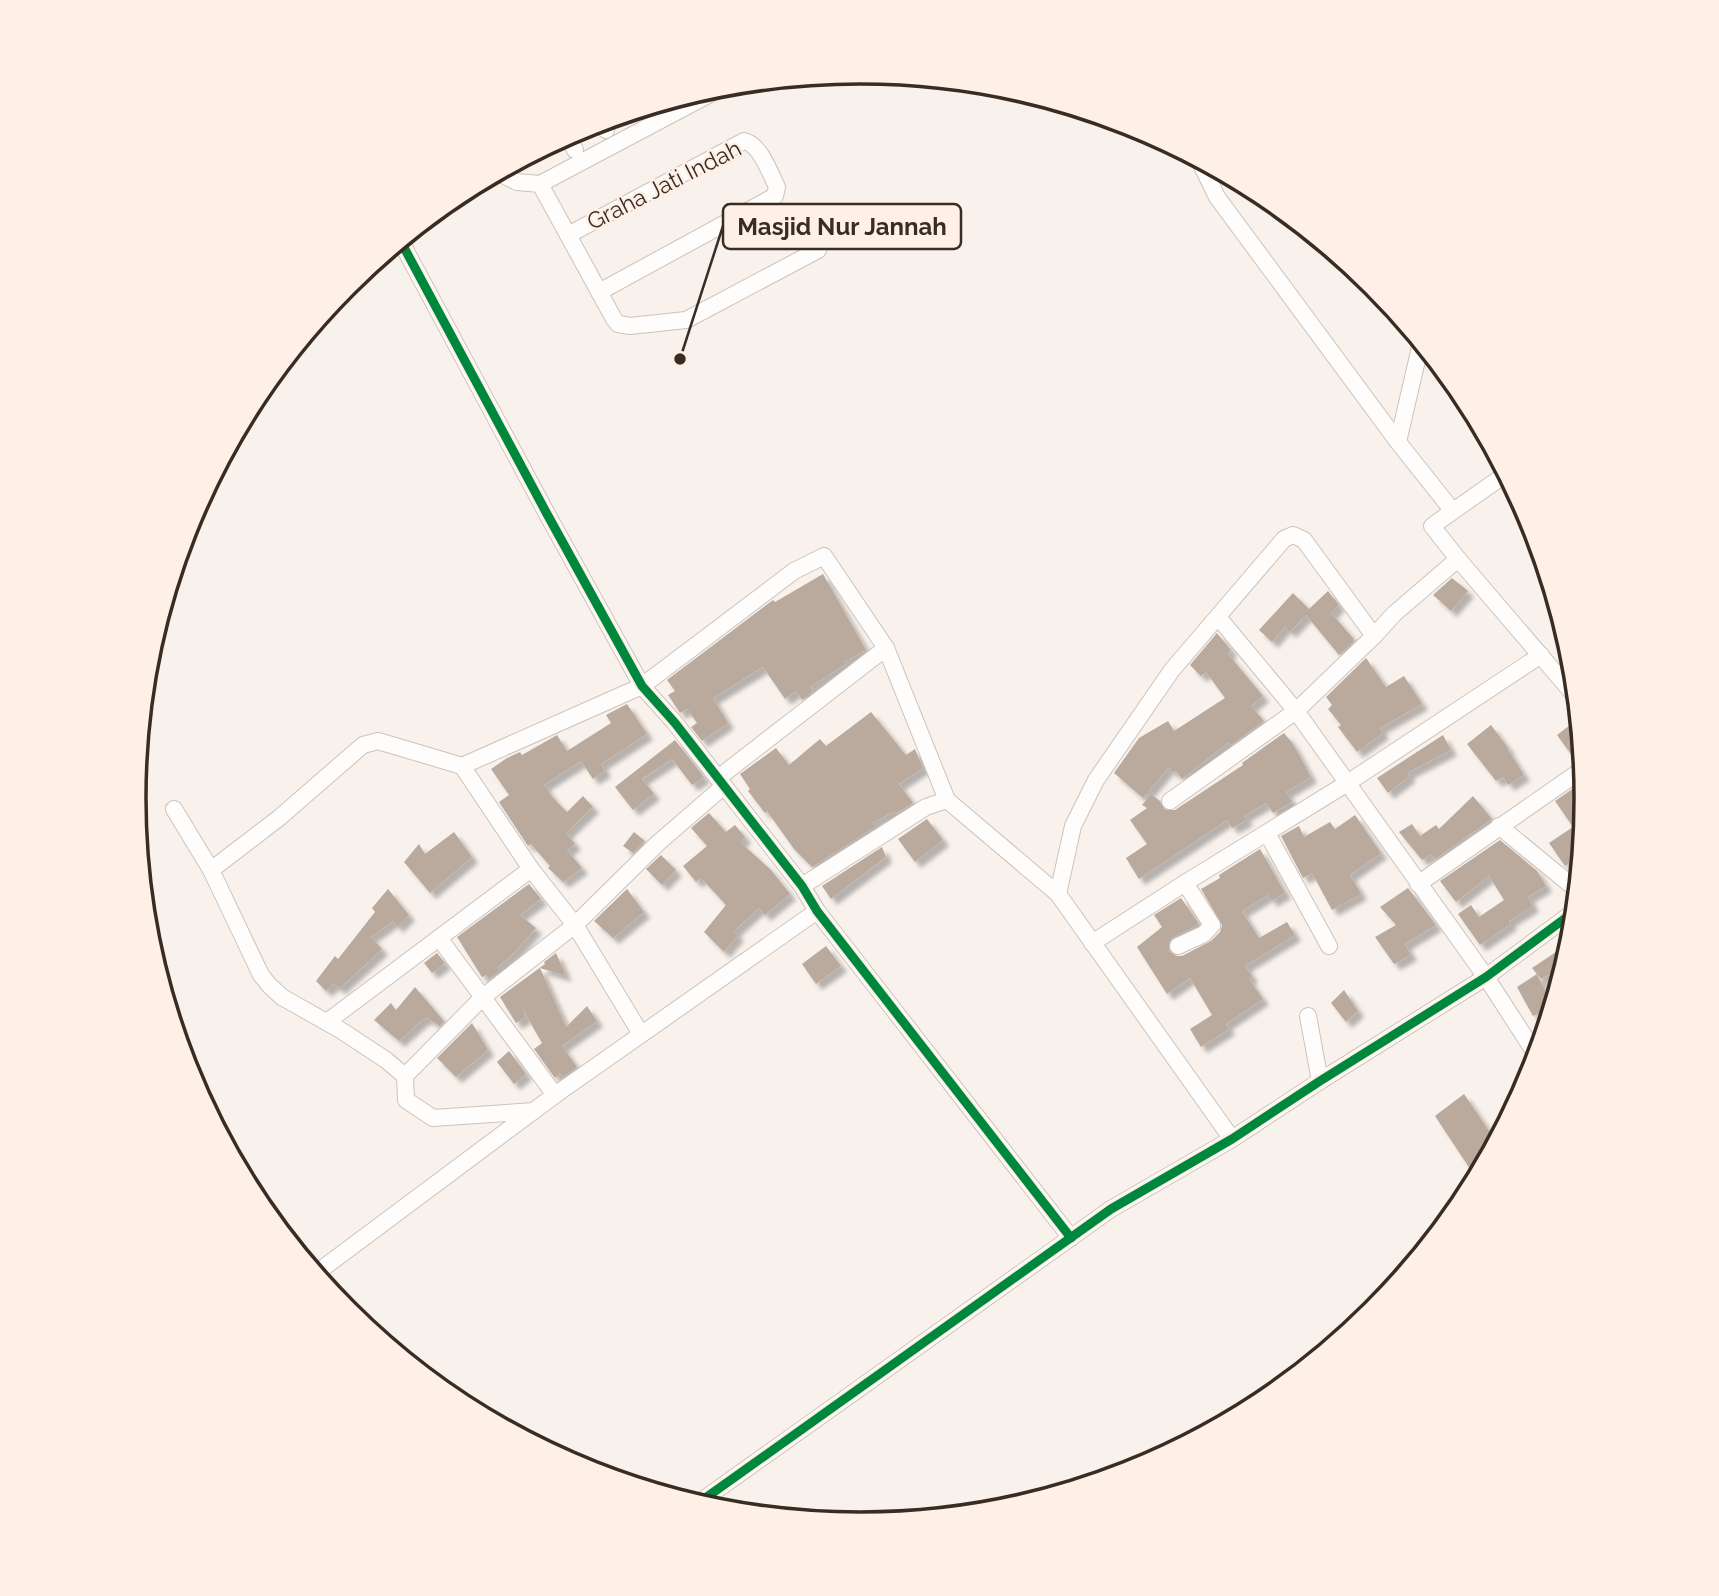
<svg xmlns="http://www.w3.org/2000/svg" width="1719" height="1596" viewBox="0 0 1719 1596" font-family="Raleway,sans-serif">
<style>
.building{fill:#b9aa9d;filter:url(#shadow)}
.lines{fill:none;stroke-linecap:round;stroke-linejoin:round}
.minor-casing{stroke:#ccc3bc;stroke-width:18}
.minor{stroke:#fefdfc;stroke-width:16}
.cycleway-casing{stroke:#fef0e6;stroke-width:13}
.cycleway{stroke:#00873e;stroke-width:9}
.labels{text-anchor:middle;stroke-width:5;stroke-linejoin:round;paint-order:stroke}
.street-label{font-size:23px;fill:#392c23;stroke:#fef0e6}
.rim{fill:none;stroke:#392c23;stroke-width:3.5}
.leader{fill:none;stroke:#392c23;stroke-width:2.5}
.callout-dot{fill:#392c23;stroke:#fef0e6;stroke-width:2.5}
.callout{fill:#fef0e6;stroke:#392c23;stroke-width:2.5}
.callout-label{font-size:24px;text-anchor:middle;font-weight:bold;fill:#392c23}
</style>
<defs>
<filter id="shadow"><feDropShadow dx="6" dy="6" stdDeviation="2" flood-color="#0004"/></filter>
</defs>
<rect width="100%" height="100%" fill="#f8f1ec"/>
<g class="building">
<path d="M823,574L866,650L844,662L846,664L810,687L813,691L802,700L796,691L785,699L763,667L713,698L728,723L702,741L691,727L697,723L687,709L680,713L668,695L675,691L667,680L773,600L775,602Z"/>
<path d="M1452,578L1468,591L1451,611L1433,595Z"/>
<path d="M1328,591L1339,605L1331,613L1353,638V642L1339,655L1306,615L1290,632L1285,627L1272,642L1259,630L1293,593L1309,609Z"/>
<path d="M1217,633L1231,650L1228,654L1263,696L1251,706L1264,721L1231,745L1229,742L1182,779L1176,771L1173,773L1169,767L1143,798L1114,773L1139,738L1168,721L1174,731L1225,698L1206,672L1201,676L1190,665Z"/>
<path d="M1366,658L1386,687L1404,676L1422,704L1380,728L1383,733L1357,752L1338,727L1341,725L1328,709L1332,705L1326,697Z"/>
<path d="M627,704L647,734L601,764L605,771L593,779L581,761L544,785L554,799L567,812L583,796L593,807L566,833L575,844L567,850L582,868L563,882L548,868L550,866L531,844L528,846L499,802L509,795L491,769L507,758L520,752L522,755L557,735L567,751L611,723L606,715Z"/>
<path d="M871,712L906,755L915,749L923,768L899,784L913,803L895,814L894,812L873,822L875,827L812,867L794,849L767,811L765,813L748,791L750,789L740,774L776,748L789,765L820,739L826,746Z"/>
<path d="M1578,719L1582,759L1576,761L1557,735Z"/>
<path d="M1491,725L1509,749L1508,750L1524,775L1508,785L1503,777L1496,781L1467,744Z"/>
<path d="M1284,733L1293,744L1311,777L1286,792L1292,802L1273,813L1266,803L1244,816L1247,820L1232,828L1227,820L1139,879L1126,858L1147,844L1130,820L1147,808L1142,805L1151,794L1160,801L1165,810H1175L1243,765L1242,763Z"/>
<path d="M1443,735L1451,750L1407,773L1410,776L1388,793L1377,778Z"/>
<path d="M675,740L704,777L692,785L672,759L642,779L654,794L633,810L615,787Z"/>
<path d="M1584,781L1586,799L1580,856L1565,866L1549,843L1573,827L1555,801Z"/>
<path d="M1473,796L1492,819L1435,859L1431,854L1422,860L1399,832L1412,824L1420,836L1436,825L1439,829Z"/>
<path d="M709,813L726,832L735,825L745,837L740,842L771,870L790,894L765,915L759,908L734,931L738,935L724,952L704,932L726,905L701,878L696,882L683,866L707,846L691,828Z"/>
<path d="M1355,815L1381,853L1350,875L1361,894L1332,910L1312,873L1303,878L1281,836L1299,826L1304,837L1330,822L1335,829Z"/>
<path d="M927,819L943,840L915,862L898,839Z"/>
<path d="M454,832L472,857L430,893L404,862L419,844L425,854Z"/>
<path d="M634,832L645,841L633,853L623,846Z"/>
<path d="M1500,840L1537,871L1546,886L1528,897L1533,906L1509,921L1511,924L1480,945L1458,914L1471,905L1479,917L1504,900L1489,876L1456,902L1440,881Z"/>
<path d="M882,847L886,857L831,899L822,886Z"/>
<path d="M1260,849L1285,893L1271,901L1268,895L1242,911L1259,938L1287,922L1295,935L1245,966L1252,976L1249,979L1263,999L1226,1024L1229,1029L1201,1047L1190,1029L1212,1015L1190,978L1167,994L1137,947L1162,927L1154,915L1181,898L1199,924L1170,939L1169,951L1176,956H1182L1211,941L1220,932L1222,925L1201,889L1220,878L1219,875Z"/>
<path d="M661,855L676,870L662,885L646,869Z"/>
<path d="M529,884L541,899L520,915L536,928L516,951L498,967L499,971L489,979L486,975L482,977L457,937Z"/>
<path d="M1408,888L1436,925L1405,944L1411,955L1394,964L1375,937L1396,925L1380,907Z"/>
<path d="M388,889L409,915L397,927L393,921L371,937L382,949L340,988L333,984L326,991L316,981L335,956L338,959L375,912L372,908Z"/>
<path d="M627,889L644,912L613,938L594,921Z"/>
<path d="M1571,942L1564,966L1541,979L1532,968Z"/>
<path d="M826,946L841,966L816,984L802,964Z"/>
<path d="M437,953L445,963L432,973L424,963Z"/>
<path d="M556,953L566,976L540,968L566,1027L587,1006L597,1021L562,1046L577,1067L563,1077L560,1073L555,1078L534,1049L542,1043L522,1008L526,1017L516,1023L500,997L545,964L544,962Z"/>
<path d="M1537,974L1552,1004L1551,1007L1533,1016L1517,987Z"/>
<path d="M415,987L444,1021L440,1026L427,1018L422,1020L399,1041L374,1020L391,1003L396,1010Z"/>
<path d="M1344,990L1358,1011L1346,1022L1331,1003Z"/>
<path d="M472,1023L488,1050L456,1077L437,1058Z"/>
<path d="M509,1051L526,1074L514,1084L497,1062Z"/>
<path d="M1464,1094L1496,1141L1476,1178L1435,1116Z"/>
</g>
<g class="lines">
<g class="minor-casing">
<g id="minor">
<path d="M601,121L606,130"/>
<path d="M567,135L575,150"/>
<path d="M1199,160L1217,197L1398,442L1452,510"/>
<path d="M497,172L517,182L540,184L727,85"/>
<path d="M540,184L614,319L618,324L630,326L686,320L818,250"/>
<path d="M568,235L744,141C760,144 770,173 777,187L775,196L599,292"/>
<path d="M400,240L547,514L642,686L675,723L802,886L817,911L1071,1238"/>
<path d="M1398,442L1421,343"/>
<path d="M1458,559L1432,526L1506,474"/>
<path d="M1218,617L1296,711L1486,977L1537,1056"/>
<path d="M462,766L531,869L575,925L641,1034"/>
<path d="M718,778L886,648"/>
<path d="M1170,801L1296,711L1374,636L1394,614L1458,559L1576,697"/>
<path d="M174,809L211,870L261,975L270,986L282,997L342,1031L386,1060L405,1076L406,1100L433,1118L534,1111"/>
<path d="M1499,826L1577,890"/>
<path d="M1267,833L1329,946"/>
<path d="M211,870L279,818L363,745L378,741L462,766L642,686L794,571L824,556L886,648L947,800"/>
<path d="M1418,884L1583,769"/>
<path d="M802,886L926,807L947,800L1058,894L1232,1139"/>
<path d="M1058,894L1073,826L1096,780L1172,670L1284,539L1293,535L1304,540L1374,636"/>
<path d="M439,938L555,1095"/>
<path d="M1092,943L1185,883L1346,784L1541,655"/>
<path d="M1178,946L1204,934L1212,925L1185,883"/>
<path d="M1308,1016L1320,1081"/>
<path d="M327,1022L531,869"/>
<path d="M405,1076L483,997L575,925L658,843L724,786"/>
<path d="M315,1274L555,1095L817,911"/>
<path d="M697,1504L1111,1209L1232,1139L1320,1081L1486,977L1575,911"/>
</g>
</g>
<use href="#minor" class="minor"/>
<g class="cycleway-casing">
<g id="cycleway">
<path d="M400,240L547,514L642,686L675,723L802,886L817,911L1071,1238"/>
<path d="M697,1504L1111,1209L1232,1139L1320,1081L1486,977L1575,911"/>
</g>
</g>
<use href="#cycleway" class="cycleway"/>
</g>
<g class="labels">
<g class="street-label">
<text transform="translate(664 185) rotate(-27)" y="8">Graha Jati Indah</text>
</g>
</g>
<path d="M0 0H1719V1596H0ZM146 798a714 714 0 1 1 1428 0a714 714 0 1 1-1428 0Z" fill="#fef0e6" fill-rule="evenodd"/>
<path class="rim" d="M146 798a714 714 0 1 1 1428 0a714 714 0 1 1-1428 0Z"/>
<path class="leader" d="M680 359L723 226"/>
<circle class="callout-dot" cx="680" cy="359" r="7"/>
<rect class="callout" x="723" y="204" width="238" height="45" rx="7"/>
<g class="callout-label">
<text x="842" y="235">Masjid Nur Jannah</text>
</g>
</svg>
